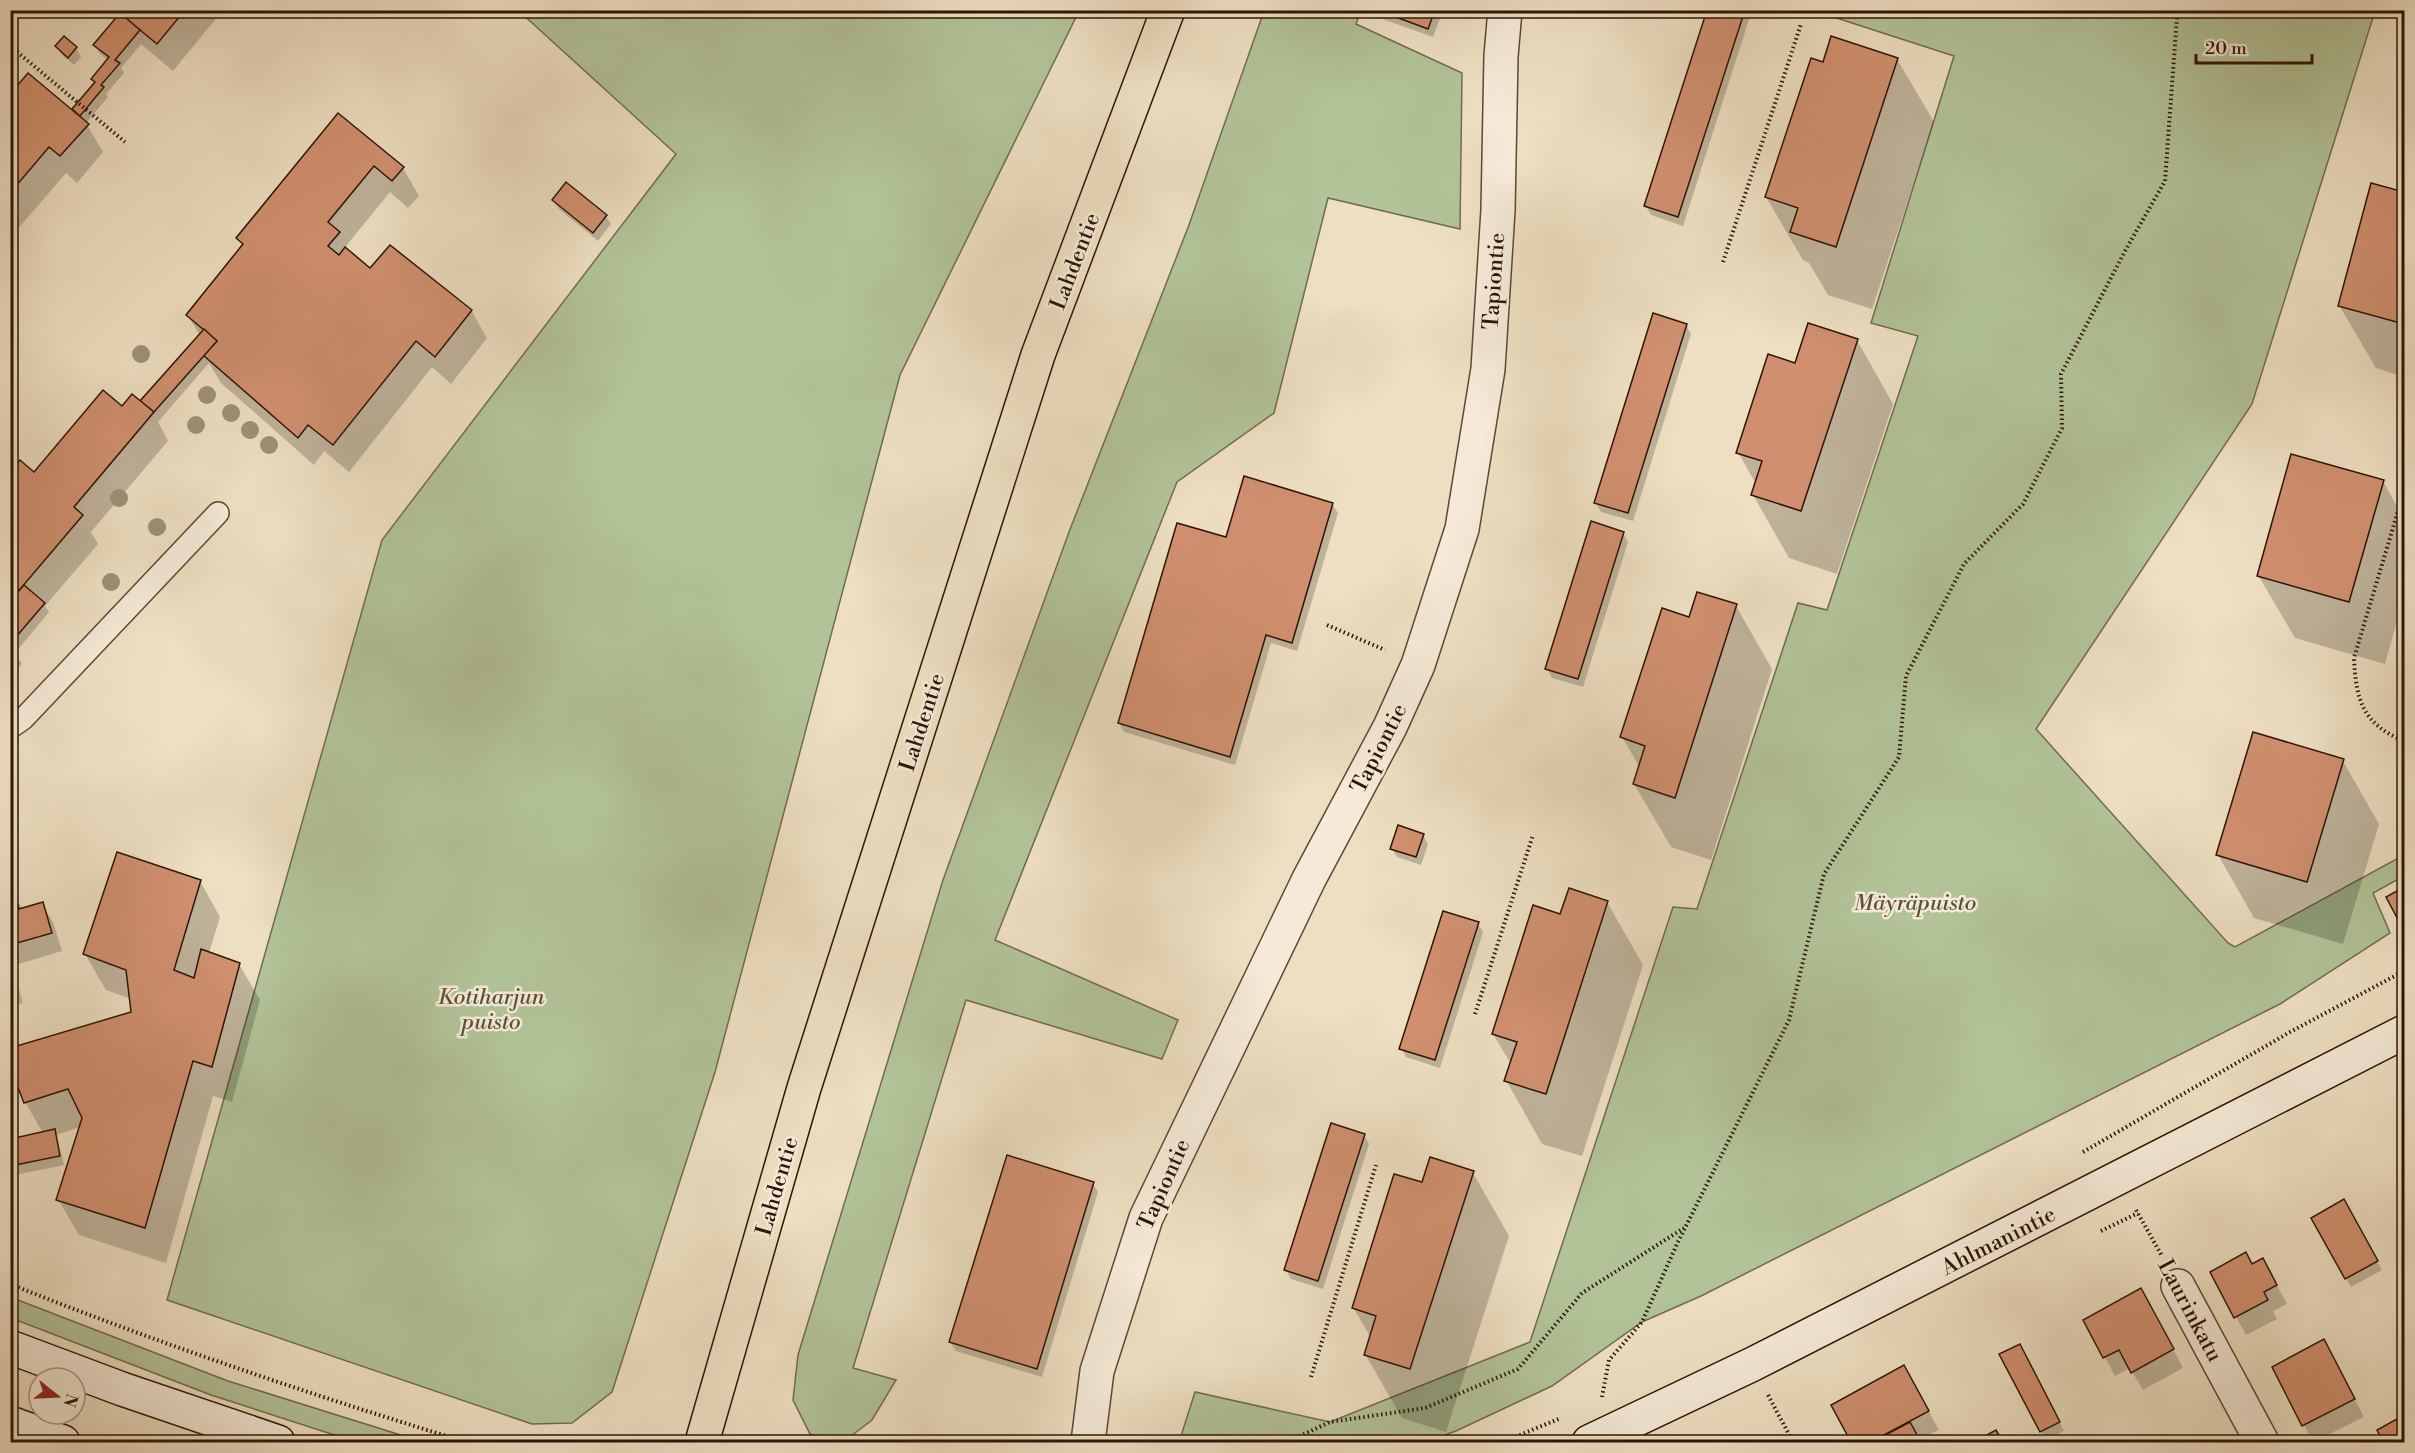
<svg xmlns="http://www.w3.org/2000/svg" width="2415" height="1453" viewBox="0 0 2415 1453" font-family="'Libre Bodoni',serif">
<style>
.green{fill:#b2c398;stroke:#706c4f;stroke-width:1.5}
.shadow{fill:#0003}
.building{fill:#d0906f;stroke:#2d1406;stroke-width:1.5}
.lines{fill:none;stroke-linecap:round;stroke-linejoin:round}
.lane-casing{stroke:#5d4735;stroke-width:24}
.street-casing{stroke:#5d4735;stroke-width:36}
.secondary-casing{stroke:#2d1406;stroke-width:36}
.highway-casing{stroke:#2d1406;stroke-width:36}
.path{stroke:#2d1406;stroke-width:4;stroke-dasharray:1.5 3;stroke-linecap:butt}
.lane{stroke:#f4ead7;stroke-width:21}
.street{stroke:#f4ead7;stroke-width:33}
.secondary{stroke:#f4ead7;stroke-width:33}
.highway{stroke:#eedfc2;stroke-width:33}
.tree{fill:#9e9177}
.labels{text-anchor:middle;stroke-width:5;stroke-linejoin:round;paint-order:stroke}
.street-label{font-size:22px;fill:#2d1406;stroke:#f4ead7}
.park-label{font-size:22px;font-style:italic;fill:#5c5139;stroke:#f4ead7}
</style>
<rect width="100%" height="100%" fill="#eedfc2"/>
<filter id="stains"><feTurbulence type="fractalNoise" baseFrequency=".00333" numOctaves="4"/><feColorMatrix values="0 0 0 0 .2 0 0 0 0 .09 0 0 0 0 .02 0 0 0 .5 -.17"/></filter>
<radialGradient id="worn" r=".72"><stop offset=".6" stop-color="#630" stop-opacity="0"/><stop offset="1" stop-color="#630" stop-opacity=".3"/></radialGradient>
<g class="green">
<path d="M519,11H1079L900,375L715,1072L612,1392L572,1423L532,1424L167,1300L382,540L676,154Z"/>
<path d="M1264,11H1361L1356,24L1462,73L1460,229L1328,198L1274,413L1177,482L995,940L1178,1020L1162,1059L966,1000L853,1368L896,1380L872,1420L843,1442L810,1434L793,1400L798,1355L943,880L1069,532L1189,225Z"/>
<path d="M1815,11H2375L2252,404L2036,729L2228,943L2235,947L2404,855V876L2373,893L2390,933L2280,1004L1701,1296L1642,1322L1552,1386L1456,1431L1425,1442H1188L1181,1436L1195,1392L1330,1422L1530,1342L1673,907L1697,909L1798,603L1827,610L1918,336L1871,323L1954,56Z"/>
<path d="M10,1297L228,1381L423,1442H356L211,1395L11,1318Z"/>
</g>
<g class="shadow">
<path d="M105,10H223L173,71L141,44L121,68L124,73L106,94L108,97L86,123L103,152L77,183L66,173L10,238V96L79,117L74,109L96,83L93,79L108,60L100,54L95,45L115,21Z"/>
<path d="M1371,10H1443L1433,37L1374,16Z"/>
<path d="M1709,10H1752L1683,226L1651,215L1646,206Z"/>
<path d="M57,46L76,48L81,57L74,65L62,55Z"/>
<path d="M1897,59L1934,122L1872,309L1828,295L1809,263L1803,260L1766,197L1824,63Z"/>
<path d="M338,115L403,168L419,196L408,208L390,192L346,246L351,255L371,270L471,310L487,338L451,384L432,367L349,472L324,451L314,465L221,383L209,363L158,422L168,441L91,532L98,544L45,606L49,612L15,653L22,664L10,678V520L13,518L10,514V474H34L122,408L145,407L200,336L188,315L243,247L238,238Z"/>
<path d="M2372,185L2404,194V377L2376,368L2339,305Z"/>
<path d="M553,200L606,216L611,224L598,241L559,209Z"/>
<path d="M1686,325L1691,334L1633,521L1601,512L1596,503Z"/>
<path d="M1857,340L1893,404L1837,574L1789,558L1753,495L1756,484L1738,452L1795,365Z"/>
<path d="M2383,481L2404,519V596L2385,664L2295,638L2258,575Z"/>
<path d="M1332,504L1338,513L1297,651L1271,643L1235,765L1124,732L1119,723L1227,539Z"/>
<path d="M1623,533L1628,542L1583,687L1552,678L1547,669Z"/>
<path d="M1736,606L1772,669L1711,860L1671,847L1634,784L1640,768L1622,737L1690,619Z"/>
<path d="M2343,761L2379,824L2343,944L2254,918L2218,855Z"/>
<path d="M1423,835L1428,844L1421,865L1397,857L1392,849Z"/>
<path d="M200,881L220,917L209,953L239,964L260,1000L232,1102L213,1096L166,1263L79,1235L58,1199L80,1127L56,1135L64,1165L10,1176V1140L43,1133L25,1102L133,1013L131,999L106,990L85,954Z"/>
<path d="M2404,889V928L2388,898Z"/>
<path d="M10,891H12L23,910L42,904L53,922L62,951L12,966L23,1003L10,1007Z"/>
<path d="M1607,902L1643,965L1582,1156L1542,1144L1506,1080L1511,1064L1493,1034Z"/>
<path d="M1478,924L1483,932L1440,1068L1406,1057L1401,1048Z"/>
<path d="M1364,1135L1369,1144L1323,1289L1291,1279L1286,1270Z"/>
<path d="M1473,1173L1509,1236L1446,1432L1402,1418L1365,1354L1371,1338L1353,1307L1423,1184Z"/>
<path d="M1093,1184L1098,1192L1042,1377L956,1351L950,1342Z"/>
<path d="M2344,1201L2382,1270L2351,1287L2313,1218Z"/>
<path d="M2252,1265L2273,1278L2287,1304L2273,1311L2277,1319L2246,1335L2236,1317Z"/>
<path d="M2151,1308L2183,1368L2143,1390L2130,1368L2115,1376L2085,1320Z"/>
<path d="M2024,1354L2064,1431L2046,1440L2001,1355Z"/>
<path d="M2334,1360L2364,1417L2313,1442L2274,1368Z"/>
<path d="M1914,1385L1939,1430L1918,1440L1919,1442H1853L1833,1405Z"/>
<path d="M2404,1417V1442H2384L2379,1430Z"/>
</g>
<g class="building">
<path d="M116,10H185L157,44Z"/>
<path d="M1377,10H1435L1428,29Z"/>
<path d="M1707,10H1745L1678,217L1644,206Z"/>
<path d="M120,13L140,30L115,60L120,63L101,85L104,87L80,116L72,109L95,82L91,79L109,57L93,45Z"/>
<path d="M64,36L77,47L68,58L55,46Z"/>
<path d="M1831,36L1898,58L1836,247L1790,232L1798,208L1765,197L1811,58L1823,62Z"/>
<path d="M28,73L89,124L60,156L49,147L10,193V94Z"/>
<path d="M338,113L404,167L392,181L374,166L328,222L340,232L328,246L339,255L345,247L370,268L390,245L472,310L435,357L416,341L333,445L308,425L298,438L203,355L217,341L186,315L243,244L236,238Z"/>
<path d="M566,182L607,215L593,233L552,200Z"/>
<path d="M2371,183L2404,192V324L2338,306Z"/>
<path d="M1653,313L1687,324L1628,513L1594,503Z"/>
<path d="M1808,323L1858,339L1801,511L1751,495L1762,461L1736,453L1768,354L1795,363Z"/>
<path d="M204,329L217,341L154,412L140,401Z"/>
<path d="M103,390L122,406L132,394L154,412L74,507L83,515L10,601V518L18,509L10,503V472L20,460L34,472Z"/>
<path d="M2291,454L2384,480L2349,602L2257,576Z"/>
<path d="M1244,476L1333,503L1292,643L1266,635L1230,757L1118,723L1177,523L1226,537Z"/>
<path d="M1591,521L1624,532L1578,679L1545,669Z"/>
<path d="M24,585L45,603L10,644V601Z"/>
<path d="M1697,592L1737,604L1675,798L1633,784L1645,746L1620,737L1662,608L1689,617Z"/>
<path d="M2253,732L2344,759L2307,882L2216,855Z"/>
<path d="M1398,825L1424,834L1416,857L1390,849Z"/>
<path d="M117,852L201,880L174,970L194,978L201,949L240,963L212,1067L193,1061L145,1228L56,1200L82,1118L68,1089L24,1103L10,1067V1048L131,1012L126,970L83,954Z"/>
<path d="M2404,887V931L2386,897Z"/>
<path d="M1569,888L1608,901L1546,1094L1504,1081L1517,1042L1492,1034L1533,905L1560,914Z"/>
<path d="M13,889L19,909L43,902L52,933L10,945V890Z"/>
<path d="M1443,911L1479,922L1435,1060L1399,1049Z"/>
<path d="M1331,1123L1365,1134L1318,1281L1284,1270Z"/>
<path d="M55,1129L60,1156L10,1166V1139Z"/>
<path d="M1007,1155L1094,1182L1037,1369L949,1342Z"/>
<path d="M1430,1157L1474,1171L1410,1369L1364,1355L1376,1316L1352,1308L1394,1174L1422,1182Z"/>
<path d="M2344,1199L2378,1261L2345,1279L2311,1218Z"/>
<path d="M2246,1252L2252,1264L2263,1258L2277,1285L2264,1292L2268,1300L2234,1318L2210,1272Z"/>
<path d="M2141,1288L2174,1349L2131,1373L2119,1350L2103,1358L2083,1320Z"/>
<path d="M2324,1339L2355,1399L2302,1426L2272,1367Z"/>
<path d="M2020,1344L2060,1422L2040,1432L1999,1354Z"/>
<path d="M1904,1365L1929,1411L1871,1442H1851L1831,1405Z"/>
<path d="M2404,1415V1442H2383L2377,1430Z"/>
<path d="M1910,1422L1921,1442H1874V1441Z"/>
<path d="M1996,1430L2003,1442H1974Z"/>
</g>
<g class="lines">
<g class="lane-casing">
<path id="lane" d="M10,728L23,719L218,513"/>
</g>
<g class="street-casing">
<g id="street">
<path d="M2178,1286L2262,1442"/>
<path d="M1088,1442L1097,1371L1146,1218L1309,879L1390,727L1418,665L1462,529L1488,369L1498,210L1501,56L1505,10"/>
</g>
</g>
<g class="secondary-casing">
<g id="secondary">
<path d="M10,1347L122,1389L278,1442"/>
<path d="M10,1423L63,1442"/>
<path d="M1589,1442L1753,1364L2404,1032"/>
</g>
</g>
<g class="highway-casing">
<path id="highway" d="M702,1442L804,1088L1038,355L1168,10"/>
</g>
<g class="path">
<path d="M10,46L125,142"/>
<path d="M1723,262L1801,24"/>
<path d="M2404,491L2354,658C2356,701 2363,724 2404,741"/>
<path d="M1327,625L1385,650"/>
<path d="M1475,1014L1533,835"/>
<path d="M2083,1152L2290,1032L2404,971"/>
<path d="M2136,1210L2162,1256"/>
<path d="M2101,1231L2138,1213"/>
<path d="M10,1284C160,1344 312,1395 466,1442"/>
<path d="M1311,1377L1376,1165"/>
<path d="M1768,1395L1793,1442"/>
<path d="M1602,1397L1609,1360L1642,1322L1677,1244L1789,1020L1824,874L1899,757L1906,676L1964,564L2023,504L2062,428L2061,374L2125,251L2165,181L2177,17L2180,10"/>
<path d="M1287,1442L1330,1422L1425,1408L1518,1369L1582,1293L1684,1228"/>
<path d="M1503,1442L1561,1418"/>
</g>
<use href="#lane" class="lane"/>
<use href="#street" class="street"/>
<use href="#secondary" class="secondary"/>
<use href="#highway" class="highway"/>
</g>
<g class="tree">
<circle cx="141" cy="354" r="9"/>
<circle cx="207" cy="395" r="9"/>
<circle cx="231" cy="413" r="9"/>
<circle cx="196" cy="425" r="9"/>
<circle cx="250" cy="430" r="9"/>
<circle cx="269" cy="445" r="9"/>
<circle cx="119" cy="498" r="9"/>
<circle cx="157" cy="527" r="9"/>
<circle cx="111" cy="582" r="9"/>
</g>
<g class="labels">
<g class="street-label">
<text transform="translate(1074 261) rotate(-69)" y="8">Lahdentie</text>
<text transform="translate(1493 281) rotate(-86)" y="8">Tapiontie</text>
<text transform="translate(921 722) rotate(-72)" y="8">Lahdentie</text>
<text transform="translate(1378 748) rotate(-63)" y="8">Tapiontie</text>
<text transform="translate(1163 1184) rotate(-66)" y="8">Tapiontie</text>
<text transform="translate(776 1186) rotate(-74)" y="8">Lahdentie</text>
<text transform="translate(1998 1240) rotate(-27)" y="8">Ahlmanintie</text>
<text transform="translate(2191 1310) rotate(62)" y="8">Laurinkatu</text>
</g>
<g class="park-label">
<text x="1915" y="910">Mäyräpuisto</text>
<text x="491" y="1004">Kotiharjun<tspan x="491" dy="25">puisto</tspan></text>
</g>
</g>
<rect width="2415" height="1453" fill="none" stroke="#eedfc2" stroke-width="36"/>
<rect x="12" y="12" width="2391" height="1429" fill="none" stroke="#2d1406" stroke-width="3"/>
<rect x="18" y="18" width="2379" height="1417" fill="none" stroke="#2d1406" stroke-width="1.5"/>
<g transform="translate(57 1396) rotate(108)"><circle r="28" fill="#f4ead7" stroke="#a49483" stroke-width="1.5"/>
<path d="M0-4.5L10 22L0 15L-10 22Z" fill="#8f2418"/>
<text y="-9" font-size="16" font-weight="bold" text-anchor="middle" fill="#2d1406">N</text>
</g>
<path d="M2196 54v9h116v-9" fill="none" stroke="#2d1406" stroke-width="3"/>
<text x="2205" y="54" font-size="18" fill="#2d1406" stroke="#f4ead7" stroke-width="4.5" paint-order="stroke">20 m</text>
<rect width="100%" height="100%" filter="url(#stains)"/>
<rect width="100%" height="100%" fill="url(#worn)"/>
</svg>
